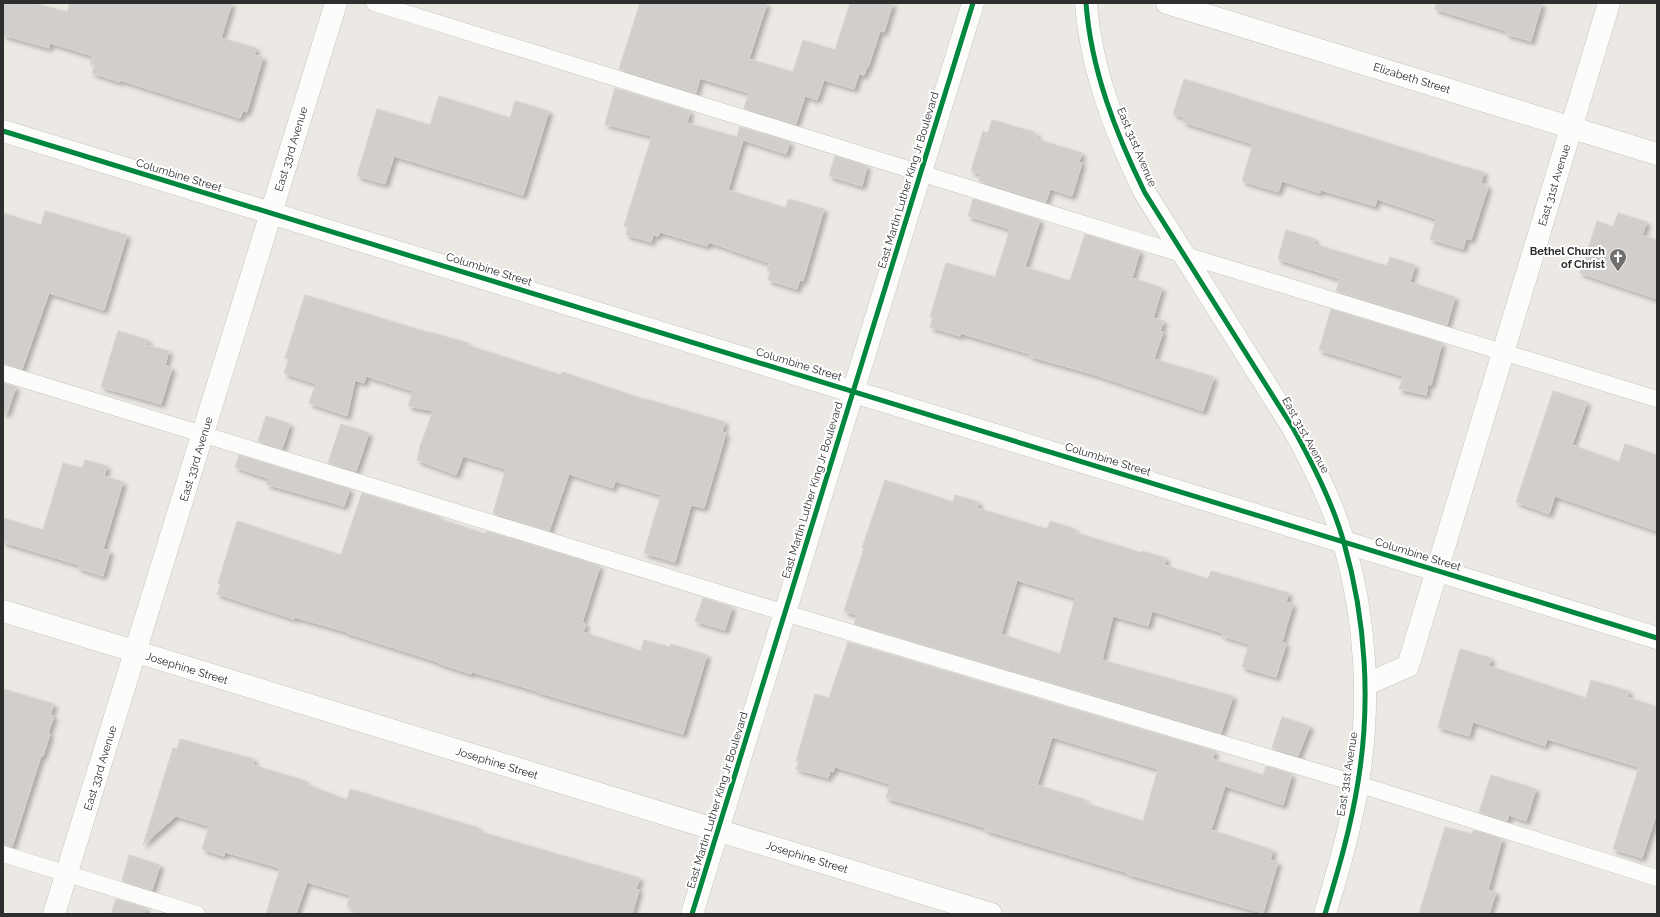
<svg xmlns="http://www.w3.org/2000/svg" width="1660" height="917" viewBox="0 0 1660 917" font-family="Raleway,sans-serif">
<style>
.building{fill:#d1cecb;stroke:#d7d4d0;fill-rule:evenodd;filter:url(#shadow)}
.lines{fill:none;stroke-linecap:round;stroke-linejoin:round}
.service-casing{stroke:#c5c4c5;stroke-width:17}
.minor-casing{stroke:#c5c4c5;stroke-width:23}
.secondary-casing{stroke:#c5c4c5;stroke-width:23}
.service{stroke:#fcfcfb;stroke-width:16}
.minor{stroke:#fcfcfb;stroke-width:22}
.secondary{stroke:#fcfcfb;stroke-width:22}
.cycleway-casing{stroke:#fff;stroke-width:8}
.cycleway{stroke:#00873e;stroke-width:5}
.labels{text-anchor:middle;stroke-width:4;stroke-linejoin:round;paint-order:stroke}
.street-label{font-size:11px;fill:#2e2e2e;stroke:#fff}
.poi-label{font-size:11px;font-weight:bold;fill:#2e2e2e;stroke:#fff;text-anchor:end}
</style>
<defs>
<filter id="shadow"><feDropShadow dx="3.5" dy="3.5" stdDeviation="2" flood-color="#0004"/></filter>
</defs>
<rect width="100%" height="100%" fill="#ece8e4"/>
<g class="building">
<path d="M3,3H34L67,12L70,3H232L221,38L256,48L254,55L263,57L247,112L243,111L240,118L120,80V82L92,73L95,65L90,64L93,56L50,43L49,48L3,35Z"/>
<path d="M640,3H767L749,59L793,72L803,40L835,50L850,3H893L884,32L880,31L868,68L867,67L864,75L859,74L854,89L824,80L817,100L805,96L796,124L744,108L749,93L700,78L696,93L619,69Z"/>
<path d="M1436,3H1542L1531,41L1506,34L1507,31L1435,9Z"/>
<path d="M1184,79L1458,165L1484,172L1481,183L1487,185L1486,187H1488L1471,240L1466,238L1463,249L1430,239L1436,219L1377,199L1375,206L1321,190L1320,193L1282,181L1278,192L1242,181L1253,144L1183,122L1184,117L1173,114Z"/>
<path d="M615,88L690,111L687,123L737,137L740,127L790,142L786,154L743,140L728,190L786,208L788,199L824,209L803,281L800,280L797,289L768,280L770,271L767,270L769,263L709,242L707,246L660,232L658,236L653,235L651,242L626,235L628,227L624,226L652,136L605,124Z"/>
<path d="M439,96L510,118L515,101L549,111L523,195L394,156L385,184L357,176L377,109L430,125Z"/>
<path d="M992,120L1034,132V134L1038,135L1036,139L1082,153L1079,162L1082,163L1072,196L1050,189L1046,202L979,181L981,174L971,171L983,131L988,133Z"/>
<path d="M835,156L867,166L862,186L829,176Z"/>
<path d="M973,199L1040,220L1025,267L1070,281L1085,234L1140,251L1132,278L1162,288L1153,318L1164,321L1160,331L1163,332L1154,359L1214,377L1203,411L1096,375L1029,356L1030,354L960,333V336L930,327L933,317H930L946,263L995,277L1010,229L968,216Z"/>
<path d="M45,211L127,235L104,310L49,293L22,369L3,364V213L41,225Z"/>
<path d="M1618,213L1647,222L1642,235L1657,240V299L1580,273L1597,221L1613,227Z"/>
<path d="M1286,230L1315,239L1314,244L1387,266L1390,257L1415,265L1410,282L1455,297L1447,325L1336,291L1340,279L1278,259Z"/>
<path d="M305,295L430,333V332L468,343L467,345L561,375L562,372L646,400V399L725,422L722,432L726,433L704,508L691,505L675,562L644,553L661,495L615,481L613,488L569,474L549,531L493,513L506,469L463,456L456,475L417,460L420,450L419,449L433,411L408,406L413,391L366,376L364,383L355,380L347,416L309,403L316,384L284,373L289,359L285,358Z"/>
<path d="M1331,309L1442,343L1431,385L1428,384L1426,395L1399,389L1403,376L1319,350Z"/>
<path d="M118,331L148,340L146,345L169,351L165,365L172,368L161,404L101,387Z"/>
<path d="M3,383L16,387L7,413H3Z"/>
<path d="M1553,391L1587,402L1572,445L1619,462L1625,444L1657,455V531L1555,496L1549,514L1516,502Z"/>
<path d="M266,416L290,424L282,449L258,441Z"/>
<path d="M341,424L369,433L356,471L328,463Z"/>
<path d="M239,455L350,489L344,506L266,484L270,479L235,467Z"/>
<path d="M85,460L107,466L104,476L123,482L103,549L110,551L103,576L78,568L79,565L3,542V518L43,530L63,463L82,468Z"/>
<path d="M885,480L953,502L955,495L979,502L977,508L1047,529L1050,521L1075,529L1074,532L1142,553V551L1166,558L1164,565L1208,579L1211,571L1289,593L1286,602L1293,604L1282,642L1286,644L1276,677L1242,667L1249,644L1222,636L1223,633L1152,611L1148,626L1113,616L1102,660L1233,696L1221,733L854,624L857,615L844,611L864,548H862ZM1017,580L1075,598L1060,654L1001,634Z"/>
<path d="M362,493L440,517V519L486,534L487,531L600,566L582,623L586,624L583,632L641,651L644,640L670,647L671,644L707,655L683,734L581,705L537,692V691L472,672L471,674L438,663V662L347,633V632L294,617V619L217,594L221,584L218,583L237,521L341,555Z"/>
<path d="M703,598L732,607L725,630L695,621Z"/>
<path d="M848,642L1215,751L1212,759L1263,775L1266,766L1292,774L1283,805L1225,786L1211,830L1273,850L1270,860L1278,862L1263,913L1127,874L1128,873L985,830L986,828L920,808L886,798L890,784L835,767L833,772L830,771L828,778L796,769L799,761H796L815,694L829,698ZM1052,737L1158,769L1143,821L1085,803L1086,800L1037,785Z"/>
<path d="M1460,649L1491,658L1489,666L1586,698L1591,680L1629,691L1627,697L1657,707V812L1642,858L1613,849L1639,767L1547,739L1545,746L1473,722L1469,736L1438,727Z"/>
<path d="M3,689L54,704L50,715L54,716L48,733L50,734L43,756H41L12,847L3,845Z"/>
<path d="M1282,717L1310,726L1298,756L1272,748Z"/>
<path d="M180,739L254,759L253,765L306,781V784L347,800L350,789L479,828L478,831L640,878L636,889L639,890L632,914H354L355,909L347,906L350,895L307,882L296,914H266L280,868L225,852L224,856L202,849L209,826L176,816L143,845L173,748L177,749Z"/>
<path d="M1491,775L1536,789L1526,821L1509,815L1507,821L1479,812Z"/>
<path d="M1445,827L1472,834L1474,830L1502,839L1488,890L1496,892L1489,914H1419Z"/>
<path d="M129,855L160,865L152,890L122,881Z"/>
<path d="M116,899L146,908L144,914H111Z"/>
</g>
<g class="lines">
<g class="service-casing">
<g id="service">
<path d="M374,3L1126,237L1657,399"/>
<path d="M3,373L785,613L1358,784L1657,878"/>
<path d="M3,854L197,914"/>
</g>
</g>
<g class="minor-casing">
<g id="minor">
<path d="M1167,3L1657,154"/>
<path d="M3,131L1657,638"/>
<path d="M3,611L991,914"/>
<path d="M1365,685L1408,666L1609,3"/>
<path d="M54,914L336,3"/>
</g>
</g>
<g class="secondary-casing">
<g id="secondary">
<path d="M1086,3C1091,70 1116,134 1145,193L1293,428C1313,464 1333,503 1344,543C1366,620 1371,703 1358,782C1351,827 1338,871 1325,914"/>
<path d="M692,914L973,3"/>
</g>
</g>
<use href="#service" class="service"/>
<use href="#minor" class="minor"/>
<use href="#secondary" class="secondary"/>
<g class="cycleway-casing">
<g id="cycleway">
<path d="M1086,3C1091,70 1116,134 1145,193L1293,428C1313,464 1333,503 1344,543C1366,620 1371,703 1358,782C1351,827 1338,871 1325,914"/>
<path d="M3,131L1657,638"/>
<path d="M692,914L973,3"/>
</g>
</g>
<use href="#cycleway" class="cycleway"/>
</g>
<defs>
<g id="church-pin" transform="scale(0.9)"><path d="M0 17L-7.5 6A9.5 9.5 0 1 1 7.5 6Z" fill="#706f6e" stroke="#fff"/><path d="M-1.2-6h2.4v3.5h3.3v2.4h-3.3V6h-2.4V-.1h-3.3v-2.4h3.3Z" fill="#fff"/></g>
</defs>
<g fill-rule="evenodd">
<use href="#church-pin" x="1618" y="257"/>
</g>
<g class="labels">
<g class="street-label">
<text transform="translate(1412 78) rotate(17)" y="4">Elizabeth Street</text>
<text transform="translate(1137 147) rotate(67)" y="4">East 31st Avenue</text>
<text transform="translate(291 149) rotate(-73)" y="4">East 33rd Avenue</text>
<text transform="translate(179 175) rotate(17)" y="4">Columbine Street</text>
<text transform="translate(908 180) rotate(-73)" y="4">East Martin Luther King Jr Boulevard</text>
<text transform="translate(1554 185) rotate(-73)" y="4">East 31st Avenue</text>
<text transform="translate(489 269) rotate(17)" y="4">Columbine Street</text>
<text transform="translate(799 364) rotate(17)" y="4">Columbine Street</text>
<text transform="translate(1306 435) rotate(61)" y="4">East 31st Avenue</text>
<text transform="translate(196 459) rotate(-73)" y="4">East 33rd Avenue</text>
<text transform="translate(1108 459) rotate(17)" y="4">Columbine Street</text>
<text transform="translate(812 490) rotate(-73)" y="4">East Martin Luther King Jr Boulevard</text>
<text transform="translate(1418 554) rotate(17)" y="4">Columbine Street</text>
<text transform="translate(187 668) rotate(17)" y="4">Josephine Street</text>
<text transform="translate(497 763) rotate(17)" y="4">Josephine Street</text>
<text transform="translate(100 768) rotate(-73)" y="4">East 33rd Avenue</text>
<text transform="translate(1347 774) rotate(-81)" y="4">East 31st Avenue</text>
<text transform="translate(717 800) rotate(-73)" y="4">East Martin Luther King Jr Boulevard</text>
<text transform="translate(807 857) rotate(17)" y="4">Josephine Street</text>
</g>
<g class="poi-label">
<text x="1605" y="255">Bethel Church<tspan x="1605" dy="13">of Christ</tspan></text>
</g>
</g>
<rect width="1660" height="917" fill="none" stroke="#2e2e2e" stroke-width="8"/>
</svg>
